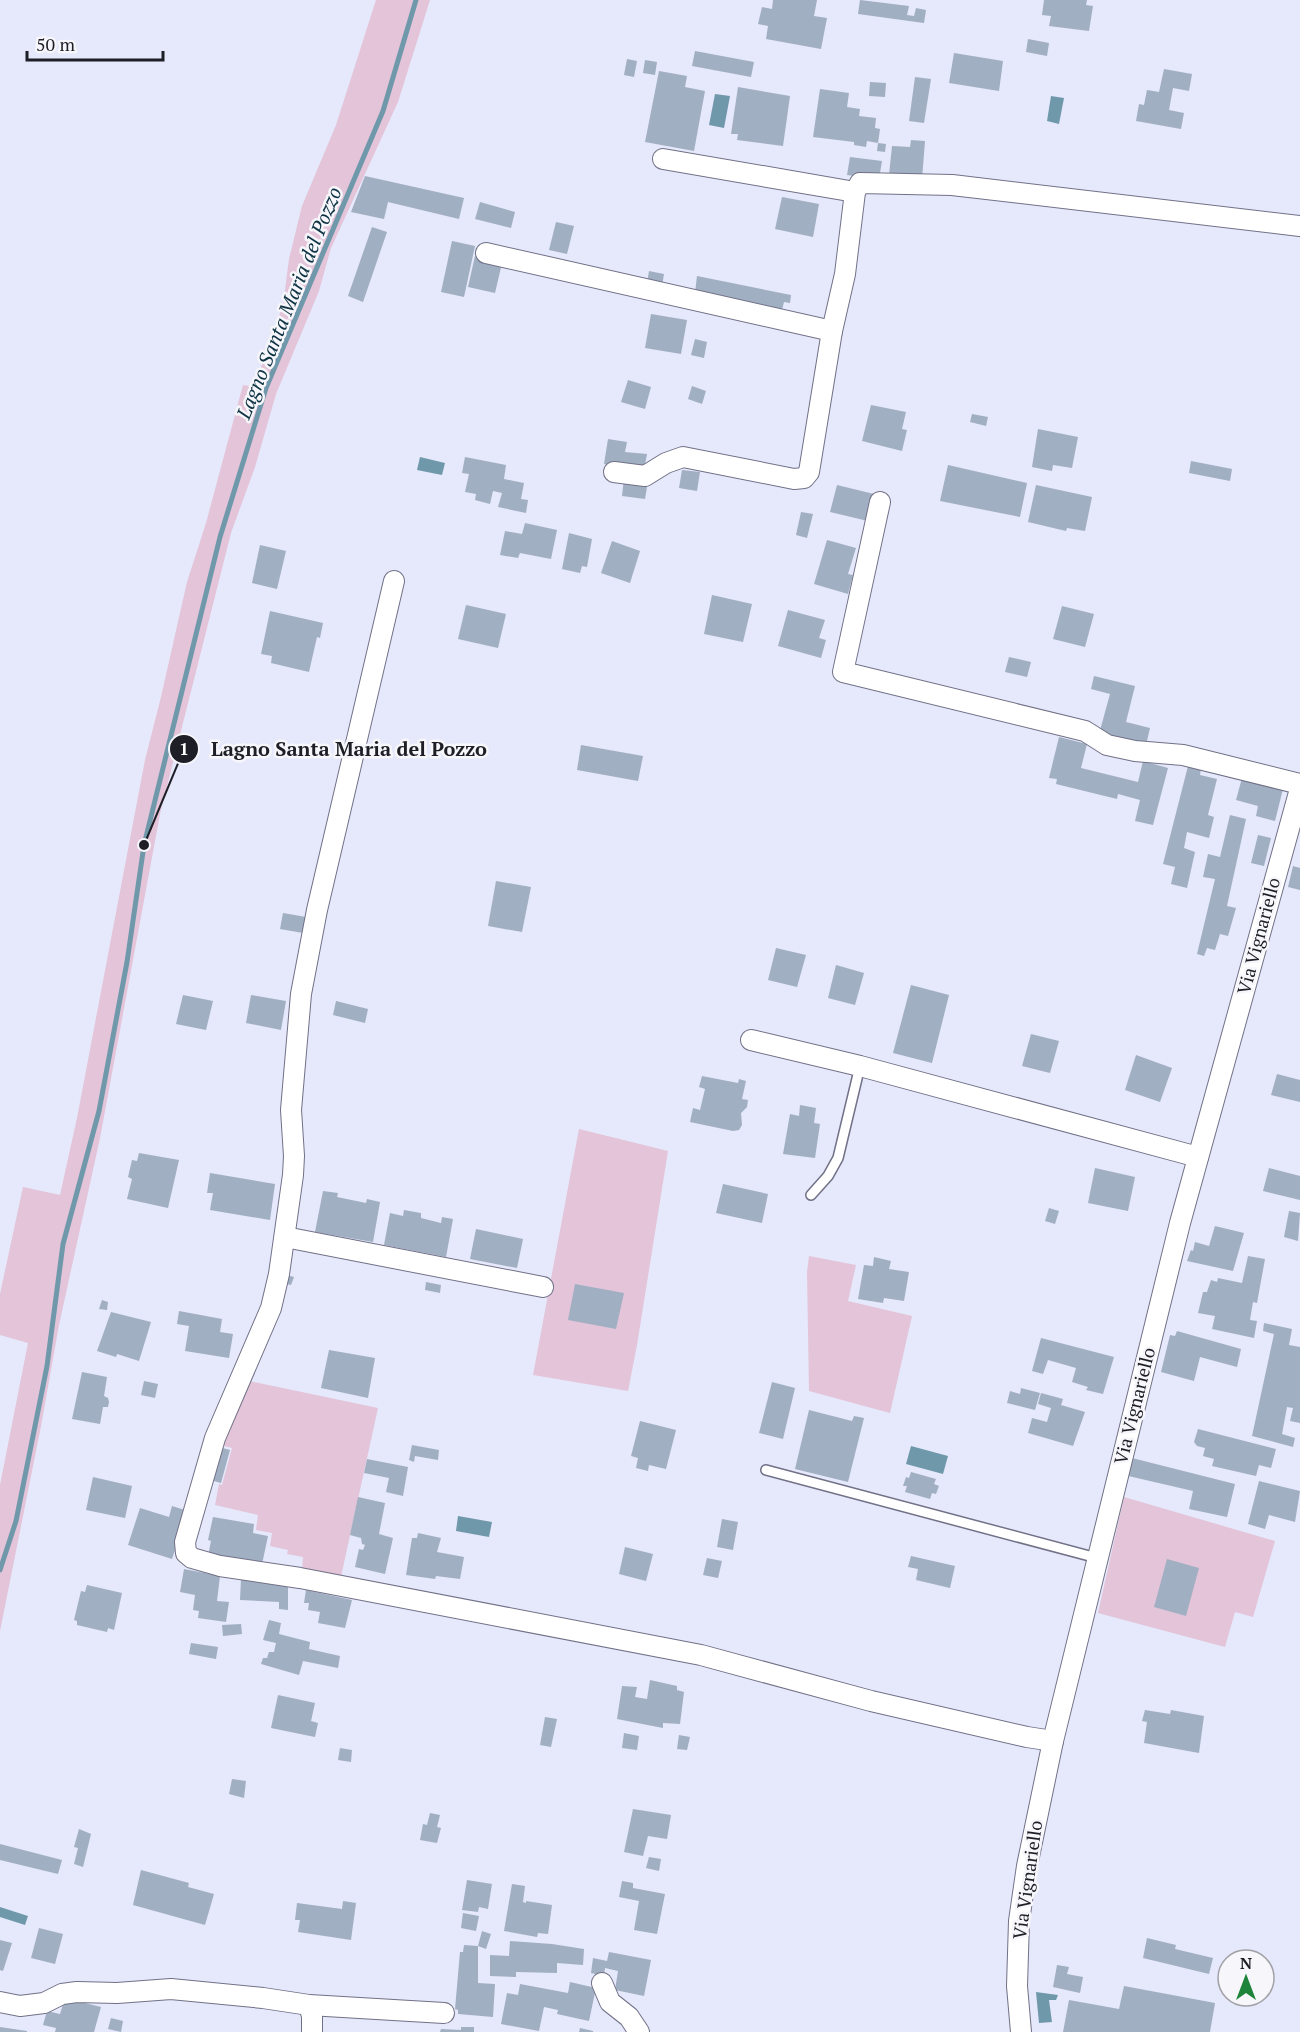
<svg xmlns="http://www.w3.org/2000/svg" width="1300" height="2032" viewBox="0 0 1300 2032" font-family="'PT Serif',serif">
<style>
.green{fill:#e3c4d9}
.water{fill:#7098ab}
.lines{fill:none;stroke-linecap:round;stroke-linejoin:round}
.stream{stroke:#7098ab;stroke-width:5}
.building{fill:#a1afc3}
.lane-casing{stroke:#717187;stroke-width:12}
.street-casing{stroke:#717187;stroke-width:22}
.lane{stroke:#fff;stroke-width:9}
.street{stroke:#fff;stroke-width:20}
.labels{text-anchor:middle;stroke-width:5;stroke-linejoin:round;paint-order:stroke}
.street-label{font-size:18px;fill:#1e1e27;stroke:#f6f6fb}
.water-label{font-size:20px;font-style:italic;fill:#0e3343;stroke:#f6f6fb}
.leader{fill:none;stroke:#1e1e27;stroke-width:2}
.callout-dot{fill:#1e1e27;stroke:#f6f6fb;stroke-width:2}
.mark-label{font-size:18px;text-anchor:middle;font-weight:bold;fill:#fff}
.callout-label{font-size:20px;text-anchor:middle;font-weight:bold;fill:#1e1e27;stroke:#f6f6fb;stroke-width:5;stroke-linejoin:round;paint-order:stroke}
</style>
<rect width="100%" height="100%" fill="#e6e8fb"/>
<g class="green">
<path d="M376,0H430L398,102L331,248L319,291L276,394L255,467L231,533L160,814L100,1138L59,1325L41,1426L0,1631V1485L28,1343L0,1335V1294L23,1187L60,1195L77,1118L145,760L161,697L187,582L206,523L243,385L254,387L283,305L289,259L302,206L336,125Z"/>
<path d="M579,1129L668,1151L637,1345L628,1391L533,1375Z"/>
<path d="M809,1256L856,1265L848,1301L912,1316L890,1413L809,1391L807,1272Z"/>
<path d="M244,1380L378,1408L340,1581L302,1573L303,1557L287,1554L288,1550L270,1546L272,1533L256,1530L258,1515L215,1505L219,1484L222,1485L232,1448L220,1445Z"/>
<path d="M1124,1497L1275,1541L1253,1617L1235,1612L1225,1647L1098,1613Z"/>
</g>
<g class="water">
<path d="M715,94L730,96L724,128L709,125Z"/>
<path d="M1051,96L1064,98L1059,124L1047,121Z"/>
<path d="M420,457L445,463L442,475L417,470Z"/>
<path d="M911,1446L948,1456L943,1474L906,1464Z"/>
<path d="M458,1516L492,1522L489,1537L456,1531Z"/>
<path d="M0,1907L28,1916L25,1925L0,1917Z"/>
<path d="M1036,1992L1058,1995L1056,2000H1049L1052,2022L1039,2023Z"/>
</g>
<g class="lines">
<path class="stream" d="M0,1570L16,1521L47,1366L63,1244L99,1111L127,962L144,845L220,537L266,388L383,111L416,0"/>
</g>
<g class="building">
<path d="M773,0H817L814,16L827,18L821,49L766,39L768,26L758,24L762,7L772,9Z"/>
<path d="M860,0L909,6L907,15L914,16L916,8L926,10L924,23L858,14Z"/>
<path d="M1044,0H1087L1086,5L1093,6L1089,31L1049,26L1051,16L1042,15Z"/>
<path d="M1028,39L1049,43L1047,56L1026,52Z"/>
<path d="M695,51L754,62L751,77L692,66Z"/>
<path d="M954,53L1003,61L999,91L949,83Z"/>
<path d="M627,59L637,61L634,77L624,75Z"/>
<path d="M645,60L657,62L655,75L643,73Z"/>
<path d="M1164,69L1192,74L1189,91L1173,88L1169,110L1184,113L1181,129L1136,121L1139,104L1144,105L1147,90L1159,92Z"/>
<path d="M659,71L687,76L685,87L705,91L694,151L645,142Z"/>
<path d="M915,77L931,79L924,123L909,121Z"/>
<path d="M870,82L886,83L885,97L869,96Z"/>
<path d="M738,87L790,96L783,146L737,140L738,134H731Z"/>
<path d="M820,89L849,93L847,107L860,109L859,116L876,118L875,128L880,129L878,143L867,141L866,147L854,145V142L813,137Z"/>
<path d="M911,140L925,141L922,179L889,175L892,146L910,147Z"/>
<path d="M878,143L886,144L885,152L877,151Z"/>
<path d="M850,157L882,161L879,179L847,175Z"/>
<path d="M365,176L464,198L459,219L388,202L384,219L351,212Z"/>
<path d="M782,197L819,204L813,237L775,229Z"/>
<path d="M480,202L515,212L511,228L475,219Z"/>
<path d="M556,222L574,226L567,254L549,250Z"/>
<path d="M372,227L387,232L363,302L348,296Z"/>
<path d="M452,241L475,246L464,297L441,292Z"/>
<path d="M475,256L502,263L495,293L468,287Z"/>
<path d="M649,271L664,274L662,286L647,283Z"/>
<path d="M697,276L791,295L790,303L784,302L782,310L695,293Z"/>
<path d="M651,314L687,320L681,354L645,348Z"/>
<path d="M695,339L707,342L704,358L691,355Z"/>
<path d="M628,380L651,387L645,409L621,402Z"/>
<path d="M692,386L706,391L702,404L688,399Z"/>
<path d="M871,405L906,412L902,429L907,430L902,451L862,441Z"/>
<path d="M972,414L988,417L986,426L970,422Z"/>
<path d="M1038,429L1078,437L1072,468L1053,465L1052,471L1032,467Z"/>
<path d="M608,439L627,442L625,452L647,454L644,470L604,464Z"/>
<path d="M465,457L506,465L504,479L524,483L521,499L528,500L526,513L498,507L502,493L493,491L490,504L475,500L476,494L465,492L469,474L462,473Z"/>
<path d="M1191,461L1232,469L1230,481L1189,473Z"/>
<path d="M948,465L1027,483L1020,517L940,501Z"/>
<path d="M682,470L700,472L697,491L679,488Z"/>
<path d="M624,478L648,481L645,499L622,496Z"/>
<path d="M837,485L874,494L868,521L830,512Z"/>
<path d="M1036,485L1092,497L1085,531L1067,528L1066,531L1028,522Z"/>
<path d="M801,512L813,514L807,538L796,535Z"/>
<path d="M525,523L557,530L551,559L520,553L518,558L500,555L505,531L522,534Z"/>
<path d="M569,533L592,539L587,567L582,566L580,573L562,569Z"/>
<path d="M827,540L856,548L848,574L853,575L848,594L814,584Z"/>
<path d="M612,541L640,551L630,583L601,573Z"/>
<path d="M260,545L286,551L277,589L252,583Z"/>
<path d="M712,595L752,604L743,642L704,634Z"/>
<path d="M466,605L506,614L498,648L458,639Z"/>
<path d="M1062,606L1094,614L1085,647L1053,639Z"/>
<path d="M788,610L825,620L819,638L826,640L821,658L778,646Z"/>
<path d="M270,611L323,623L320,638L317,637L309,672L271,663L272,656L261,654Z"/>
<path d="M1009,657L1031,662L1027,677L1005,672Z"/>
<path d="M1094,676L1135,686L1126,722L1150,728L1146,745L1099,734L1110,694L1091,689Z"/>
<path d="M1059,737L1087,744L1081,768L1138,782L1143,761L1168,768L1153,825L1135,821L1140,800L1118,794L1117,799L1056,784L1057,779L1049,778Z"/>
<path d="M581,745L643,756L638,781L577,770Z"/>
<path d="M1188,766L1201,769L1200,775L1217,779L1208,815L1214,817L1209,838L1187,832L1184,848L1195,852L1187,888L1171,884L1175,867L1163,864Z"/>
<path d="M1242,778L1283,789L1275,821L1256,816L1258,806L1236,800Z"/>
<path d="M1230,815L1246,819L1227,906L1236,908L1228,936L1220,934L1215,950L1207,948L1204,956L1197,954L1215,879L1203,877L1208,854L1220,857Z"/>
<path d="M1258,835L1271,838L1264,866L1251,863Z"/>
<path d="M1293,866L1300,868V890L1288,887Z"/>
<path d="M496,881L531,887L522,932L488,926Z"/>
<path d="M283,913L306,917L303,933L280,929Z"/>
<path d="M776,948L806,955L797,987L768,980Z"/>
<path d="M836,965L864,973L855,1005L828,998Z"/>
<path d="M911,985L949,995L932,1063L893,1053Z"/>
<path d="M183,995L213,1001L206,1030L176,1024Z"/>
<path d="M251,995L286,1001L281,1030L246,1023Z"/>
<path d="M336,1001L368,1009L365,1023L333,1015Z"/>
<path d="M1031,1034L1059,1041L1050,1073L1022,1066Z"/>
<path d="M1136,1055L1172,1068L1160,1102L1125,1090Z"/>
<path d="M1277,1074L1300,1080V1102L1271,1095Z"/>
<path d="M702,1076L738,1083L739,1079L746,1081L742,1099L748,1100L747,1107L741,1113L742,1125L739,1130L733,1131L690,1122L693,1108L700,1110L705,1089L699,1087Z"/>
<path d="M800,1105L816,1108L814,1123L820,1124L815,1158L783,1154L790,1114L799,1116Z"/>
<path d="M139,1153L179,1160L168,1208L127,1199L132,1179L128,1177L132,1160L137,1161Z"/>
<path d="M1095,1168L1135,1177L1128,1211L1088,1203Z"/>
<path d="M1269,1168L1300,1176V1200L1263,1191Z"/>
<path d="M210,1173L275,1184L270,1220L210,1210L213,1193H207Z"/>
<path d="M723,1184L768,1194L762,1223L716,1213Z"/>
<path d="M323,1191L338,1193L337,1197L366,1203L367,1199L380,1202L373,1242L315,1232Z"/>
<path d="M1049,1208L1059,1211L1055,1224L1045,1221Z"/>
<path d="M404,1210L421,1213V1218L441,1223L442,1217L453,1219L446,1257L384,1245L390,1213L403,1216Z"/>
<path d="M1289,1211L1300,1213L1298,1241L1284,1237Z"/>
<path d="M1215,1226L1244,1233L1233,1271L1187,1261L1191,1250L1193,1251L1195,1242L1209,1246Z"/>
<path d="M476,1229L523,1239L517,1268L470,1259Z"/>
<path d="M1248,1256L1265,1259L1257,1303L1253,1302L1250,1320L1257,1321L1254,1338L1212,1329L1215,1316L1198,1313L1203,1292H1207L1211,1280L1217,1282L1218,1278L1242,1283Z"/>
<path d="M874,1257L891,1261L889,1269L909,1272L904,1301L884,1298L883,1303L858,1299L864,1265L873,1266Z"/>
<path d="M283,1274L294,1277L291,1285L281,1283Z"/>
<path d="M426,1282L441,1285L440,1293L425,1290Z"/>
<path d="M575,1284L624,1293L616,1329L568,1320Z"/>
<path d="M102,1300L108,1302L107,1310L99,1309Z"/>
<path d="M179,1311L222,1319L220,1332L233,1334L229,1358L185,1351L189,1326L177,1324Z"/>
<path d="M111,1312L151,1322L139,1361L117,1354L116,1357L97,1351Z"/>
<path d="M1264,1323L1292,1329L1289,1345L1300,1347V1423L1290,1421L1293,1408L1287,1407L1282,1434L1295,1438L1293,1447L1252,1436L1274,1334L1263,1331Z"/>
<path d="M1177,1331L1241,1349L1237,1367L1200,1357L1194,1381L1161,1372L1170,1335L1175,1336Z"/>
<path d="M1041,1338L1114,1357L1103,1394L1086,1390L1088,1387L1072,1382L1076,1368L1048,1360L1043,1374L1032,1371Z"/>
<path d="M329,1350L375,1358L368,1398L321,1388Z"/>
<path d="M82,1372L107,1377L104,1396L108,1398L109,1402L108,1407H103L100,1424L72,1419Z"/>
<path d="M144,1381L158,1384L155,1398L141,1395Z"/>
<path d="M772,1382L795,1388L783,1439L759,1433Z"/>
<path d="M1021,1388L1040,1393L1035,1410L1007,1403L1010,1391L1020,1394Z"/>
<path d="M1041,1393L1063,1399L1061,1405L1085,1412L1073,1446L1028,1433L1032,1418L1047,1422L1051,1408L1038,1404Z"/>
<path d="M809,1410L852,1421L854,1416L864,1418L848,1482L795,1469Z"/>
<path d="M640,1421L676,1430L666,1469L649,1465L648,1471L636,1468L638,1458L631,1456Z"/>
<path d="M1198,1429L1276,1449L1271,1468L1259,1465L1256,1476L1212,1466L1214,1459L1203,1456L1205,1448L1197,1446L1194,1442Z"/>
<path d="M412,1445L439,1450L438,1460L415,1456L414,1462L409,1460Z"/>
<path d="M219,1447L230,1450L221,1483L210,1480Z"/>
<path d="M1128,1457L1235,1484L1227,1517L1189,1509L1193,1491L1124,1475Z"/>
<path d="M367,1459L408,1467L403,1496L386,1492L389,1478L364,1473Z"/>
<path d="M911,1472L936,1479L934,1484L939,1486L936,1494L932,1493L930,1499L905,1492L907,1486H903L906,1477L909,1478Z"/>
<path d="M93,1477L132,1486L125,1518L86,1510Z"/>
<path d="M1259,1481L1300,1491L1295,1522L1269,1515L1265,1529L1248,1524Z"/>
<path d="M358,1497L385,1503L379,1534L393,1538L385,1574L355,1567L359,1549L363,1550L365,1545L362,1544L361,1538L350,1535Z"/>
<path d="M172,1506L188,1511L172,1559L128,1545L140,1508L169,1517Z"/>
<path d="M213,1517L254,1524L253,1533L268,1536L261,1569L208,1556L211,1541L208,1540Z"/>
<path d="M722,1519L738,1522L733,1550L717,1547Z"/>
<path d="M418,1533L441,1538L437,1552L464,1557L460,1579L436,1576L435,1579L406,1575L412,1538H417Z"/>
<path d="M625,1547L653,1554L646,1581L619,1574Z"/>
<path d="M911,1556L955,1566L950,1588L916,1580L918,1569L908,1567Z"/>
<path d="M707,1558L722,1561L718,1578L703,1575Z"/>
<path d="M1167,1559L1199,1568L1186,1616L1154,1607Z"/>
<path d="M184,1569L220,1576L217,1601L229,1602L226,1622L198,1618L199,1611L193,1610L195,1595L180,1592Z"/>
<path d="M241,1579L288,1582V1610L279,1609V1602L240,1600Z"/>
<path d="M87,1585L122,1593L114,1630L108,1628L107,1632L77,1625V1621L74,1620L81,1591L85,1592Z"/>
<path d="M306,1590L352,1600L345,1628L318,1623L320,1612L308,1610L309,1603H304Z"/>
<path d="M269,1620L281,1623L279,1634L310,1642L309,1649L340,1656L338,1668L303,1661L299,1675L261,1664L263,1658H267L269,1652H274L276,1643L263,1640Z"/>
<path d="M241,1624L242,1634L223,1636L222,1625Z"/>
<path d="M191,1643L218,1647L216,1659L189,1654Z"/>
<path d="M650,1680L677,1686V1690L684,1692L680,1724L663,1723V1728L617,1719L622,1686L637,1687L635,1697L647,1699Z"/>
<path d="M278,1695L315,1703L311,1721L318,1723L315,1737L271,1728Z"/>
<path d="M1145,1710L1170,1714L1171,1710L1204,1716L1199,1753L1144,1743L1147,1722L1142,1721Z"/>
<path d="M545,1717L557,1719L551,1747L540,1745Z"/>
<path d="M624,1733L639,1736L637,1750L622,1748Z"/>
<path d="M679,1735L690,1737L687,1750L677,1749Z"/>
<path d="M340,1748L352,1750L351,1762L338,1760Z"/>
<path d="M232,1779L246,1781L244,1798L229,1794Z"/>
<path d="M633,1809L671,1815L667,1839L648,1836L643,1856L624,1852Z"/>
<path d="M430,1813L440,1815L437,1827L441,1828L437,1843L420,1840L423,1824L427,1825Z"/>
<path d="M79,1829L91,1834L83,1867L74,1864L78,1848L74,1847Z"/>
<path d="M0,1844L62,1860L58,1874L0,1860Z"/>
<path d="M649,1857L661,1859L659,1871L646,1868Z"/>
<path d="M141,1870L189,1883L188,1887L214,1894L205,1925L133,1905Z"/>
<path d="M467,1880L492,1884L488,1909L479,1907L478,1912L462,1910Z"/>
<path d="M622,1881L633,1883V1888L665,1894L657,1934L634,1930L639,1901L619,1897Z"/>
<path d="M512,1884L525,1886L523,1902L526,1903V1901L552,1905L548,1934L538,1933L537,1937L504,1931Z"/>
<path d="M343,1901L356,1903L351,1940L298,1932L300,1920H295L297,1903L342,1909Z"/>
<path d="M463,1913L479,1916L476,1931L461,1928Z"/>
<path d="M39,1928L63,1934L55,1964L31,1958Z"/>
<path d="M482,1931L491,1934L486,1949L478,1946Z"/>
<path d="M1147,1938L1176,1945L1175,1949L1213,1958L1209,1974L1143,1958Z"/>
<path d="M0,1940L12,1943L3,1971L0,1970Z"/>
<path d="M510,1941L552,1944L584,1949L583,1965L557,1963V1973L516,1972V1977L490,1976V1955L509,1956Z"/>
<path d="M464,1945L478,1946V1983L495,1984L493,2017L458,2014V2010L455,2009L460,1952H463Z"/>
<path d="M609,1952L651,1960L644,1996L615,1990L618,1971L605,1968L604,1976L591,1973L593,1958L607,1961Z"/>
<path d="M1057,1965L1069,1967L1067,1974L1083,1977L1080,1993L1053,1987Z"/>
<path d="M570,1982L596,1988L589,2021L557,2014L558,2010L544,2007L539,2031L501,2024L507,1993L518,1995L520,1984L568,1993Z"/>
<path d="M1124,1986L1215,2003L1210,2032H1063L1069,2000L1119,2009Z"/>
<path d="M73,2000L101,2007L94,2032H55L56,2028L43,2025L47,2011L60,2014L64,2001Z"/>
<path d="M111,2018L123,2021L121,2032L108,2029Z"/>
<path d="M0,2027L27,2031V2032H0Z"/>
<path d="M461,2027H474V2032H440L441,2029L461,2030Z"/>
<path d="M580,2028L593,2031V2032H579Z"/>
</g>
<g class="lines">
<g class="lane-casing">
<g id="lane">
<path d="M811,1195L828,1176L838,1158L860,1066"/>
<path d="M766,1470L1097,1558"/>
</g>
</g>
<g class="street-casing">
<g id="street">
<path d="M663,159L855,192"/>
<path d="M486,253L832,331"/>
<path d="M614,472L645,476L666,463L683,457L794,479L804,478L809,472L832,331L845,274L855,192L860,183L952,185L1300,226"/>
<path d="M880,502L843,672L1085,731L1107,745L1135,751L1183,755L1300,784"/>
<path d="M394,581L317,910L301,994L291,1110L294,1156L293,1175L279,1274L271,1308L215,1438L185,1542L186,1553L192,1558L220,1566L300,1578L701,1655L871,1701L1027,1737L1053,1741"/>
<path d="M751,1040L860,1066L1198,1157"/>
<path d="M285,1237L543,1287"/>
<path d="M602,1983L610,2002L629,2017L639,2032"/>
<path d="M0,2002L20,2006L44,2003L62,1994L77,1992L117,1993L171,1989L263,1998L309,2005L444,2013"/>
<path d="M309,2005L312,2016V2032"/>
<path d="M1021,2032L1017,1986L1019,1921L1027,1866L1053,1741L1180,1223L1300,789"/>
</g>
</g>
<use href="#lane" class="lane"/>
<use href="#street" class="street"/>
</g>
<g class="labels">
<g class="street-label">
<text transform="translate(1259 936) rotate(-75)" y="6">Via Vignariello</text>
<text transform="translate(1135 1406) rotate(-76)" y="6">Via Vignariello</text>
<text transform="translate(1028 1880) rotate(-82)" y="6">Via Vignariello</text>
</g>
<g class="water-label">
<text transform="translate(289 303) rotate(-68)" y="7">Lagno Santa Maria del Pozzo</text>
</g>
</g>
<path class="leader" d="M144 845L184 749"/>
<g class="callout-dot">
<circle cx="144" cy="845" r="6"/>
<circle cx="184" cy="749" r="15"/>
</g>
<g class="mark-label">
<text x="184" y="755">1</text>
</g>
<g class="callout-label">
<text x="349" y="756">Lagno Santa Maria del Pozzo</text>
</g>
<g transform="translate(1246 1978)"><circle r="28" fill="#f6f6fb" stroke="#a0a0a6" stroke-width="1.5"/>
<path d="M0-4.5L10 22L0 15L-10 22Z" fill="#1e8439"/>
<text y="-9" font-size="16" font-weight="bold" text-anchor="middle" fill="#1e1e27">N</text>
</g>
<path d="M27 51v9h136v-9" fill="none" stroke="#1e1e27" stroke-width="3"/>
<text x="36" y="51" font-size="18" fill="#1e1e27" stroke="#f6f6fb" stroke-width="4.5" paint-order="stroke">50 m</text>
</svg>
